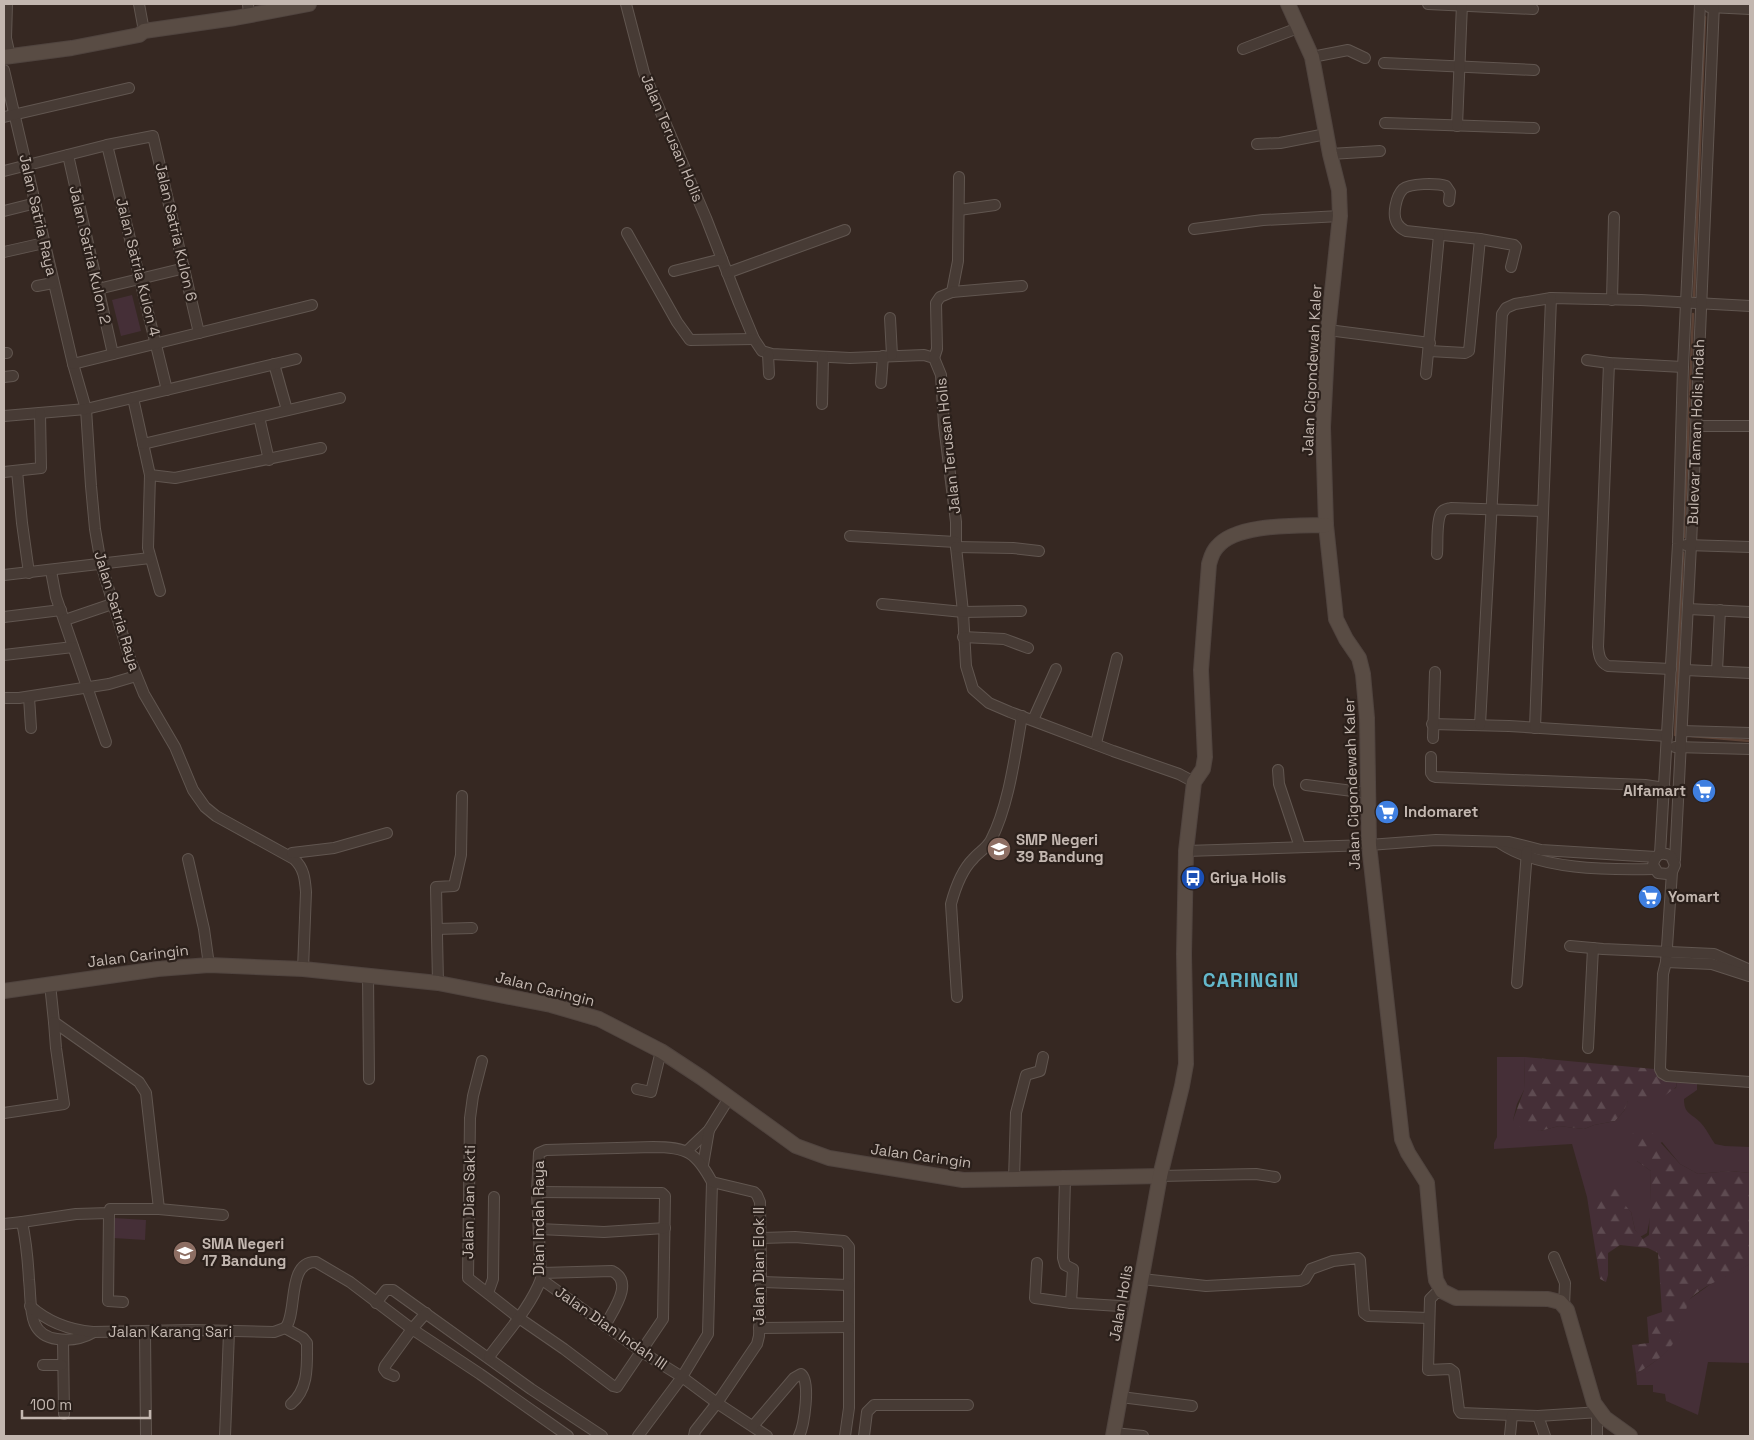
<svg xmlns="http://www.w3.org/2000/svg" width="1754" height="1440" viewBox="0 0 1754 1440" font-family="'Space Grotesk',sans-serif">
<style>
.green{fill:#452f37}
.forest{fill:url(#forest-firs)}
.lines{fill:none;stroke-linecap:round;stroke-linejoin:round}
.stream{stroke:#5c4337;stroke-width:2.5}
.street-casing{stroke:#615650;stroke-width:12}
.secondary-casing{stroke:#50443f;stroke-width:16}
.street{stroke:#473b35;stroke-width:10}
.secondary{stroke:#594c44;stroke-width:14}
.labels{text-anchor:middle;stroke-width:4.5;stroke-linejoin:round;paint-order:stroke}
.street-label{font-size:15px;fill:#c3b7b0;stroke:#2b201b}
.poi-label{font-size:15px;font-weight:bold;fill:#c3b7b0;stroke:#2b201b;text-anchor:start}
.district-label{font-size:20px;font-weight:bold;letter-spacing:1px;fill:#64b8cb;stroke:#2b201b}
</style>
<defs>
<pattern id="forest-firs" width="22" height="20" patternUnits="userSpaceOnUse" patternTransform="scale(1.25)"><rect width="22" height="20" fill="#452f37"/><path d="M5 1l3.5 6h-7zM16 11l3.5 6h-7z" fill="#5e4b51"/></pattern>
</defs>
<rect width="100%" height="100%" fill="#362822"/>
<g class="green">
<path d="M132,295L141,331L121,336L112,300Z"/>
<path d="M1497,1057H1525L1524,1090L1517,1104L1513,1120L1540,1131L1559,1126L1584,1129L1594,1125L1615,1121L1624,1111L1628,1101L1676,1088L1677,1082H1697V1090L1684,1099C1684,1114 1691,1113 1700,1122C1706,1128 1710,1137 1715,1144L1725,1146L1750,1147V1173L1730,1171L1698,1174L1680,1164L1662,1142L1637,1161L1651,1171L1650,1218L1647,1233L1640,1237L1635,1230L1631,1212L1622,1203L1595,1224L1591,1223L1587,1197L1572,1144L1494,1149V1143L1497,1137Z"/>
<path d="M114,1218L146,1220L145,1240L113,1238Z"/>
<path d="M1750,1264V1363L1708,1362L1698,1415L1666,1401L1665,1394L1653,1392V1385H1637L1636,1374C1669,1354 1681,1340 1687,1301L1715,1281Z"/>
</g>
<g class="forest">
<path d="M1525,1057L1654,1069L1658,1075L1677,1082L1676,1087L1658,1101H1628L1624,1111L1615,1121L1594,1125L1584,1129L1559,1126L1540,1131L1522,1129L1513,1120L1524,1090Z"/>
<path d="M1649,1130L1680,1164L1698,1174L1730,1171L1750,1173V1264C1733,1274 1703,1285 1690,1299C1686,1304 1686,1315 1684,1321C1675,1349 1660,1359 1636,1374L1632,1345L1649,1343L1647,1317L1662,1312L1658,1253L1648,1248L1620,1245L1608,1253V1275L1606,1282L1600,1279L1591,1223H1595L1593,1200L1599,1191L1608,1185L1618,1191L1624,1204L1631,1212L1635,1230L1643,1239L1649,1235L1651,1171L1637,1161L1628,1148L1633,1133Z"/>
</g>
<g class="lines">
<g class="stream">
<path d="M1694,298L1705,17"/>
<path d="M1684,537L1693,314"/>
<path d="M1676,735H1675L1683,553"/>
<path d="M1692,736L1750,741"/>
</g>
<g class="street-casing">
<g id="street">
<path d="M7,4L6,38L10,56"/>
<path d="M139,4L144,31"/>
<path d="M248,4L249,15"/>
<path d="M626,4L644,73L706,218L739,303L754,339L762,351L772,354L850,358L924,355L934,358L941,375L944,425L956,522V547L963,612L966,666L973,689L989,703L1010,712L1113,751L1179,774L1194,782"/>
<path d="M1428,4L1533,9"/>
<path d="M1709,7L1750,9"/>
<path d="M1243,49L1298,28"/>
<path d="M1312,57L1348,50L1365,58"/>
<path d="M1384,63L1534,70"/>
<path d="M4,70L73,364L86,409L91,486L95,529L101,564L131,662L144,694L175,747L193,790L205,807L216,816L294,859C304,868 305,879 306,892L303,969"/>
<path d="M4,117L129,88"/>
<path d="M1385,123L1534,128"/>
<path d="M1457,126L1462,4"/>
<path d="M1257,144L1280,143L1326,134"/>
<path d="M107,145L167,390"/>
<path d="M1330,154L1380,151"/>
<path d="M68,155L113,354"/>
<path d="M4,171L107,145L153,136L199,333"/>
<path d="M1449,201L1450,192L1446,186C1437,183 1410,183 1403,189C1396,196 1392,215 1397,223C1399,227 1402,229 1406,231L1480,239L1514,245L1516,247L1511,267"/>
<path d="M959,210L995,205"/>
<path d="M4,211L36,203"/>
<path d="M1194,229L1263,220L1340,216"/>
<path d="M627,233L677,322L690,340L754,339"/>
<path d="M4,252L44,243"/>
<path d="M674,271L722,259"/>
<path d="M727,273L845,230"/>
<path d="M37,286L53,283"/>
<path d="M98,289L185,268"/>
<path d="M952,292L958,261L959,177"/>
<path d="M1612,300L1614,217"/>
<path d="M890,318L892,355"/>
<path d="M1328,330L1430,343"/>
<path d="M1429,351L1465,353L1469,351L1480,239"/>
<path d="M4,353H7"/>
<path d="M768,354L769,374"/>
<path d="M934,358L937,349L936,303L940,297L952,292L1022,286"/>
<path d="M1587,360L1609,363L1683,367"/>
<path d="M1609,363L1598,647C1599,656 1600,662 1608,666L1671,669"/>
<path d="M73,364L312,305"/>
<path d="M274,364L287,410"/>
<path d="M1426,374L1439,235"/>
<path d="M4,377L13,376"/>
<path d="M881,383L883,356"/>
<path d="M133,398L150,475L148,548L160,591"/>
<path d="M822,404L823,357"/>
<path d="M4,416L86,409L296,359"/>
<path d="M259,417L269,460"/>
<path d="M1696,426H1750"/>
<path d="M143,444L340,398"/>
<path d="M17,471L22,523L29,573"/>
<path d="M4,472L41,468L40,413"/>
<path d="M150,475L175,478L321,448"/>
<path d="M850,536L956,542"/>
<path d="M1686,545L1750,547"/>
<path d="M956,547L1013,548L1039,551"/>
<path d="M1437,554C1438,544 1436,522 1441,513C1443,509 1447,509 1451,508L1543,511"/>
<path d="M51,571L56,597L106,742"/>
<path d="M4,575L150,558"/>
<path d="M882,604L963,612L1021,611"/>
<path d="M1688,609L1750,612"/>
<path d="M4,617L61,610"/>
<path d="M65,620L112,604"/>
<path d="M963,637L1004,639L1028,648"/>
<path d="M4,655L73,647"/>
<path d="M1685,670L1750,673"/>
<path d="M1717,671L1720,610"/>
<path d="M29,697L31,728"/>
<path d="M6,698H19L109,684L136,676"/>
<path d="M1033,720L1056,669"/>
<path d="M1432,724L1509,726L1667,736"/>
<path d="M1480,725L1502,314L1506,308L1515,304L1551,298L1641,300L1750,306"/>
<path d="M1535,728L1551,298"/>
<path d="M1682,731L1750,733"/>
<path d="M1433,738L1435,672"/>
<path d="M1096,743L1117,658"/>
<path d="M1675,747L1750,749"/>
<path d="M1431,757V773L1433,776L1436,777L1645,785L1665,788"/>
<path d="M1278,770L1279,784L1300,847"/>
<path d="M1306,785L1368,793"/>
<path d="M1500,843C1540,870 1607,870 1654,869"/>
<path d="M1186,851L1369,845L1436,840L1509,842L1541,850L1656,857"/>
<path d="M292,853L334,848L387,833"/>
<path d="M1660,854L1678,544L1683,367L1700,4"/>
<path d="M188,859L204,929L209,965"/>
<path d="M1675,860L1691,545L1714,4"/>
<path d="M1672,872L1667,874L1658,873L1653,865C1655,854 1662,851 1671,856L1675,865L1672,872L1666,962L1663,974L1660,1069L1662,1073L1667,1076L1750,1082"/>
<path d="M437,929L472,928"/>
<path d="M1570,946L1603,949L1714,954L1750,970"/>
<path d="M1666,962L1712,964L1749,976"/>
<path d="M368,975L369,1079"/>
<path d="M438,983L436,887L454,886L461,855L462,796"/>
<path d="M1517,983L1527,851"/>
<path d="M50,984L54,1022L139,1082L146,1093L159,1209"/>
<path d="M957,997L951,904C955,889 962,870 973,859C979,852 987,848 991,840C1009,805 1015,755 1022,716"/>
<path d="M1588,1048L1593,948"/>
<path d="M482,1061L473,1096L470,1118L468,1278L519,1318L564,1349L613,1386L617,1387L663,1319L665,1196L662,1193L537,1192"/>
<path d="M637,1089L651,1092L661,1051"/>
<path d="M4,1113L64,1104L56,1048L54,1022"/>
<path d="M687,1151L709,1130L729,1098"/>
<path d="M703,1165L709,1130"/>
<path d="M1160,1176L1256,1174L1275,1177"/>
<path d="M1014,1179L1016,1113L1026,1075L1040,1071L1043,1057"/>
<path d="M1065,1179L1063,1258L1065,1265L1073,1269L1071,1303"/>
<path d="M109,1213L108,1301L123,1302"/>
<path d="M22,1222L76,1214L109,1213L110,1209H159L223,1215"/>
<path d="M4,1224L22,1222C26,1241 28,1261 29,1280C32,1304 26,1335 57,1339C71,1341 82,1339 94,1332L192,1330L274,1332L285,1328"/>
<path d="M539,1229L604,1232L665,1228"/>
<path d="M761,1238L795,1237L844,1241L849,1247V1408L845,1436"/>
<path d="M1554,1257L1565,1283L1564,1306"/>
<path d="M1037,1263L1035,1298L1071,1303L1136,1307"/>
<path d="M542,1273L612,1271C635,1282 613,1310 605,1326"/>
<path d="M541,1279L642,1352L682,1377L717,1403L767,1436"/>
<path d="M1142,1279L1206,1286L1300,1281L1305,1279L1311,1269L1333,1261L1358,1258L1360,1260L1364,1313L1368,1316L1429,1318"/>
<path d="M761,1282L849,1285"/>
<path d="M1442,1291L1435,1294L1430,1299L1428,1370L1450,1369L1454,1372L1459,1410L1461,1413L1512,1415"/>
<path d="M488,1293L493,1279L494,1197"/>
<path d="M376,1303L386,1290H393L531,1389L602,1436"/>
<path d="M30,1306C49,1323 69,1330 93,1332"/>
<path d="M285,1328C298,1315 286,1261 316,1262L350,1282L412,1329L480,1374L568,1436"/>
<path d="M285,1328L303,1338L307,1343C307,1365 309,1389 291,1404"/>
<path d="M759,1328L849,1327"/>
<path d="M145,1331L146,1436"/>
<path d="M63,1340L64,1414"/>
<path d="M489,1357C507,1332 530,1308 541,1279L537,1192L539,1153L546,1150L653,1147C687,1147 696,1152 712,1182L708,1334L682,1377L638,1436"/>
<path d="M43,1365H62"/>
<path d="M394,1376L387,1373L384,1369L385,1366L412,1329L426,1313"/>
<path d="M1121,1397L1192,1406"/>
<path d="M753,1426L794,1378L801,1374C811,1381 804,1426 799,1436"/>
<path d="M1114,1433L1143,1436"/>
<path d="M1510,1435L1512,1415L1538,1416"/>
<path d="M225,1436L229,1332"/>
<path d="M694,1436L695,1431L717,1403L757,1344L759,1336L761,1282L760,1202L757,1195L754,1192L712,1182"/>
<path d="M864,1436L867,1412L874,1405H968"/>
<path d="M1545,1436L1538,1416L1600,1412"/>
<path d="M1597,1436V1413"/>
</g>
</g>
<g class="secondary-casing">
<g id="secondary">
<path d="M1288,4L1312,57L1330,154L1339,190L1340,216L1328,330L1323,427L1326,525L1336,619L1346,639L1359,658L1363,674L1367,718L1369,845L1402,1139L1408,1153L1427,1183L1435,1273L1436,1280L1442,1291L1456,1298L1548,1299L1560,1302L1567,1310L1594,1403L1605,1418L1630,1436"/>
<path d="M4,57L72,48L139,35L144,31L235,18L309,4"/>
<path d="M4,991L158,969L209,965L303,969L438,983L551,1005L599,1019L661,1051L702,1078L796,1146L829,1158L963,1180L1160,1176"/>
<path d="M1113,1436L1160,1176L1182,1086L1186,1064L1184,954L1186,851L1194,782L1203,769L1205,757L1201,670L1209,564C1211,558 1212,552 1217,547C1236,523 1297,526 1326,525"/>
</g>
</g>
<use href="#street" class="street"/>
<use href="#secondary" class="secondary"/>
</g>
<defs>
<g id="supermarket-disc" transform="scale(1.25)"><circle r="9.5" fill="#3f7fe0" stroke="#2b201b"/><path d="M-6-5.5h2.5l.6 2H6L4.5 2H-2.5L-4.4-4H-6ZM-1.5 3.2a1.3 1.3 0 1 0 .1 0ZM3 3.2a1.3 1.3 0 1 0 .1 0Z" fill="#fff"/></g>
<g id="school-disc" transform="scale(1.25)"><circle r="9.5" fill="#8d6e63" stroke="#2b201b"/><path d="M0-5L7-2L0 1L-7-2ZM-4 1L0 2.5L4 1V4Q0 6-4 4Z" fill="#fff"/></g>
<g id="bus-disc" transform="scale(1.25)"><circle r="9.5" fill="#1a4fb4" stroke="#2b201b"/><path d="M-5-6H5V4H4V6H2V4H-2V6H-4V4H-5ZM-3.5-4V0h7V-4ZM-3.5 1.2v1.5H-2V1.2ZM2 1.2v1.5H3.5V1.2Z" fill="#fff"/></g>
</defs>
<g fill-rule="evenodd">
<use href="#supermarket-disc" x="1704" y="791"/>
<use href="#supermarket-disc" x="1387" y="812"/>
<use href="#school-disc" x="999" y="849"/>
<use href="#bus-disc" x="1193" y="878"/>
<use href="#supermarket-disc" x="1650" y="897"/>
<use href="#school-disc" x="185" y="1253"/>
</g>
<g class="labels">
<g class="street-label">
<text transform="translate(672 138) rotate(67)" y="5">Jalan Terusan Holis</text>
<text transform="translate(38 215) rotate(77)" y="5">Jalan Satria Raya</text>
<text transform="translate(176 232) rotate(77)" y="5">Jalan Satria Kulon 6</text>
<text transform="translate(90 255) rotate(77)" y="5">Jalan Satria Kulon 2</text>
<text transform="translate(138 267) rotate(76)" y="5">Jalan Satria Kulon 4</text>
<text transform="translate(1312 370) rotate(-87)" y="5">Jalan Cigondewah Kaler</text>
<text transform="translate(1696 432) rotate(-88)" y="5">Bulevar Taman Holis Indah</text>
<text transform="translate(948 446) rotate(-96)" y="5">Jalan Terusan Holis</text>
<text transform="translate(117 611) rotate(73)" y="5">Jalan Satria Raya</text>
<text transform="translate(1352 784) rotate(-92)" y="5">Jalan Cigondewah Kaler</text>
<text transform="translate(138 956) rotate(-7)" y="5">Jalan Caringin</text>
<text transform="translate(545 989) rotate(14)" y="5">Jalan Caringin</text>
<text transform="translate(921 1156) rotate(8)" y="5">Jalan Caringin</text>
<text transform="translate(469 1202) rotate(-89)" y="5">Jalan Dian Sakti</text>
<text transform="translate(539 1218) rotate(-90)" y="5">Dian Indah Raya</text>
<text transform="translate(759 1266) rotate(-90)" y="5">Jalan Dian Elok II</text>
<text transform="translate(1121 1303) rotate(-80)" y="5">Jalan Holis</text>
<text transform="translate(611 1328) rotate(35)" y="5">Jalan Dian Indah III</text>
<text x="170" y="1337">Jalan Karang Sari</text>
</g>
<g class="poi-label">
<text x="1686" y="796" text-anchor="end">Alfamart</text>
<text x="1404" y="817">Indomaret</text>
<text x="1016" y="845">SMP Negeri<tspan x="1016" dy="17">39 Bandung</tspan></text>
<text x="1210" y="883">Griya Holis</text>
<text x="1668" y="902">Yomart</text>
<text x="202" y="1249">SMA Negeri<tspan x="202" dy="17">17 Bandung</tspan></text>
</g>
<g class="district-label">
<text x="1251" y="987">CARINGIN</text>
</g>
</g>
<rect width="1754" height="1440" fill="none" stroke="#c3b7b0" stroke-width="10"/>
<path d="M22 1410v8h128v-8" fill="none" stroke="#c3b7b0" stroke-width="2.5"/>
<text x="30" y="1410" font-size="15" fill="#c3b7b0" stroke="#2b201b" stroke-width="4" paint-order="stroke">100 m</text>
</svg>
